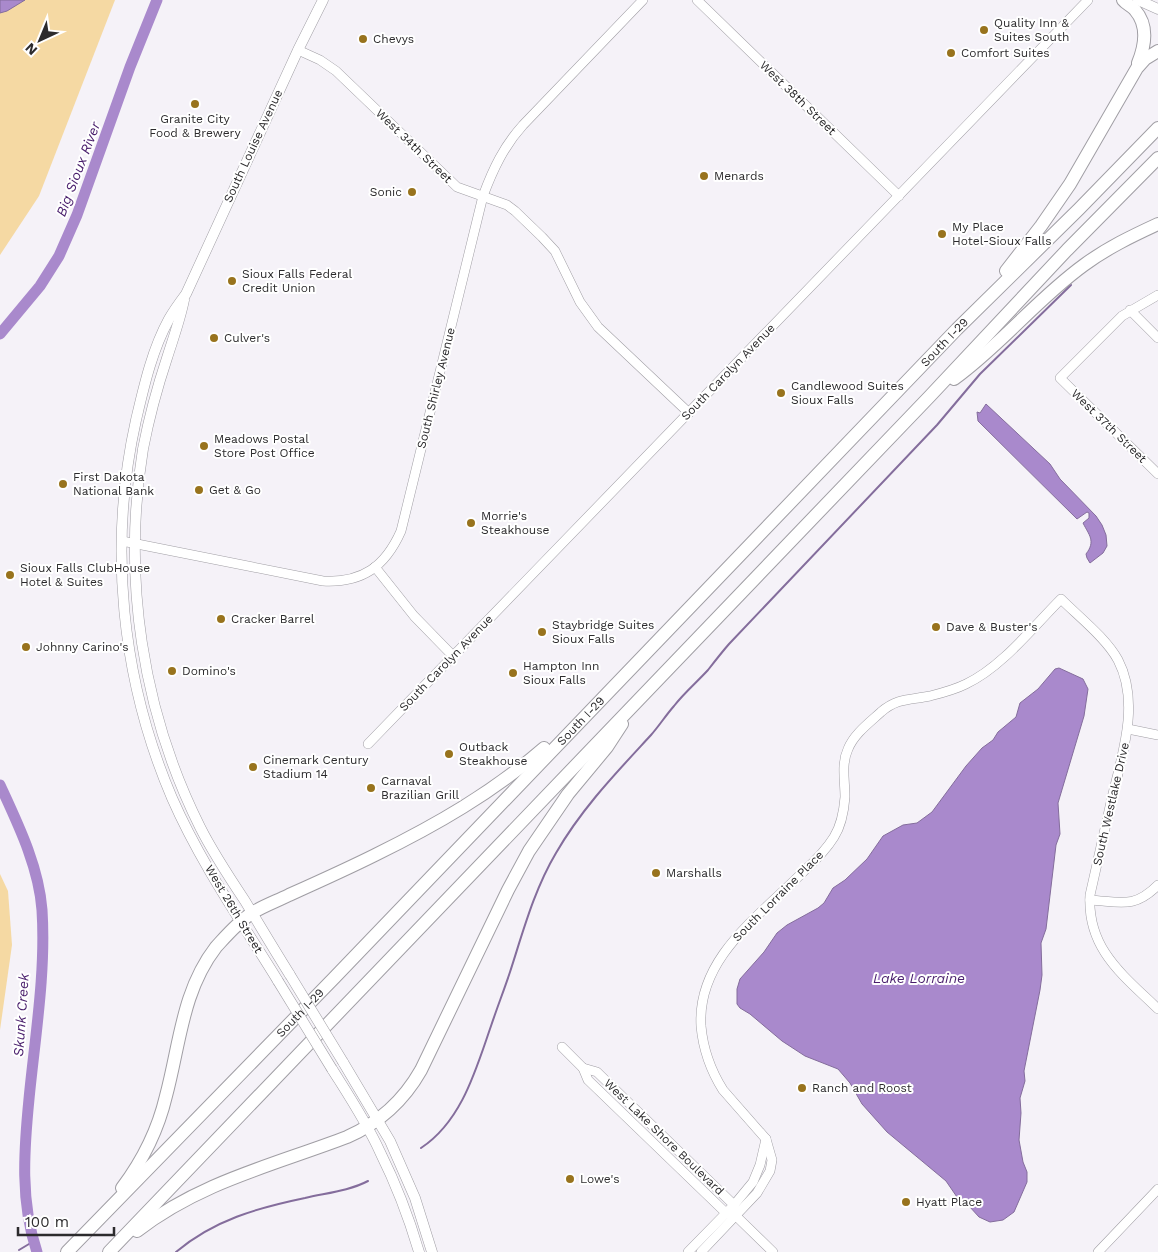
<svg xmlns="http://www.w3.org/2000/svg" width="1158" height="1252" viewBox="0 0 1158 1252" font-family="'Work Sans',sans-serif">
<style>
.green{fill:#f5d9a3}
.water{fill:#a989cc;stroke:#846d9c}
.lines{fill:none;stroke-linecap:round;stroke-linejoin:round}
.stream{stroke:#846d9c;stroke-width:2}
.river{stroke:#a989cc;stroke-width:11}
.minor-casing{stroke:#a09ea4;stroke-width:10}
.major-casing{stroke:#a09ea4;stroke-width:11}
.highway-casing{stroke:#a09ea4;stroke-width:14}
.minor{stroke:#fff;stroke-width:9}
.major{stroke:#fff;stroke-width:10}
.highway{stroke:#fff;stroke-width:12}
.major-bridge-casing{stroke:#a09ea4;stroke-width:11;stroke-linecap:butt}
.major-bridge{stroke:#fff;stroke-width:10}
.poi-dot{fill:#98731d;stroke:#fff;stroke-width:2}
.labels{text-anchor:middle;stroke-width:4;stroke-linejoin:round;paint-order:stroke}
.poi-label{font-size:12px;fill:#2c2b2d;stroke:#fff;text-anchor:start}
.street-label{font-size:12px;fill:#2c2b2d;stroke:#fff}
.water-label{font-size:14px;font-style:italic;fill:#491e6c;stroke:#fff}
</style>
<rect width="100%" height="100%" fill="#f5f2f8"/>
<g class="green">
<path d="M0,0H115L39,196L0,255Z"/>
<path d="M0,874L8,891L12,945L0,1030Z"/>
</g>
<g class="water">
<path d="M0,0H25L7,11L0,13Z"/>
<path d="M986,404L1050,464L1060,479L1096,516L1102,525L1106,535L1107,546L1103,553L1090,563L1087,558L1086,554C1096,541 1089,535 1083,523L1089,518V513L1087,512L1077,519L978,421L977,412L980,413Z"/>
<path d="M1059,668L1083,679L1088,689L1084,716L1058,803L1060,834L1056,845L1046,929L1041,943L1042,975L1040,990L1024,1071L1025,1081L1020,1098L1021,1113L1019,1140L1023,1162L1027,1172V1182L1014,1212L1003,1220L990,1222L979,1217L969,1206L959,1200L946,1181L887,1132L862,1104L850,1083L838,1069L805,1056L782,1041L750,1014L740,1008L737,1004V989L740,979L764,952L777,933L787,925L818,908L824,903L833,888L845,880L867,859L883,836L903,825L917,823L932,812L966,766L982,748L993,740L998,732L1016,717L1020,703L1038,689L1055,669Z"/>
</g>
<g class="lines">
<g class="stream">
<path d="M421,1148C462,1121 476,1069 491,1026C497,1008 504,990 510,972C523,932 534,890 556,853C582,808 616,773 651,735C659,726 666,715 674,706C684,693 697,682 708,670C715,661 722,652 729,644L937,425L980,374L1071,285"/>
<path d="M19,1250L34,1241"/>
<path d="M176,1252C214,1220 257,1208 305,1198C326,1193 349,1191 368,1181"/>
</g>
<g class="river">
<path d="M0,334L40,286L59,256L77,215L130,67L157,0"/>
<path d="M0,785C18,824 39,867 42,910C46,972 35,1037 29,1099C24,1150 20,1202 37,1252"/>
</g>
<g class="minor-casing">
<g id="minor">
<path d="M697,0L899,196"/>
<path d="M298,50L320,60L336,71L457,187L507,205L515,211L542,237L555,251L580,302L598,327L689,413"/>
<path d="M1158,295L1122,316L1060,378L1158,474"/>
<path d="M1130,310L1158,338"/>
<path d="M122,541L323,581C362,583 385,567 401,531L483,196C493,169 504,146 523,125L643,0"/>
<path d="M375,567L414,616L453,656"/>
<path d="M1128,729L1158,735"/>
<path d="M368,744L1088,0"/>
<path d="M1090,900C1121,902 1134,909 1158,885"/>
<path d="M562,1047L583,1068L588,1080L726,1213L736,1216L773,1252"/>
<path d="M583,1068L597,1072L734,1205L736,1216"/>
<path d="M688,1252L734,1205L753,1182L760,1165L766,1139"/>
<path d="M701,1252L757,1193L770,1171L772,1160L766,1139L723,1090C711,1071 703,1048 701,1026C697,957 761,915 804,871C815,861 826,850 834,837C841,826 844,810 845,797C845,781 841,764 848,749C854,734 869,723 881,712C897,698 910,700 930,696C942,693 954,690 966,684C1002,667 1033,627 1061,599C1079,617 1106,638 1118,660C1141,704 1121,758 1111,802C1104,833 1097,864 1090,895C1087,949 1123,975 1158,1009"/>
<path d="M1098,1252L1158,1189"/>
</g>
</g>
<g class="major-casing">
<g id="major">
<path d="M1138,0L1158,9"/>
<path d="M184,300C180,320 173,339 167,358C157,388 149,418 143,449C122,577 142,711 200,827C213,853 229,877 245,901C260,926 275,951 290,975"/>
<path d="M278,981C241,921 200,862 172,798C121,679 108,545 136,420C144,386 152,350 169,319C174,310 180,302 186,294L298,50L323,0"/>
<path d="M343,1062L390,1141L415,1198L432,1252"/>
<path d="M332,1069C349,1096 367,1123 380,1152C396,1184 409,1218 419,1252"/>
</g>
</g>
<g class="highway-casing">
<g id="highway">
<path d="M1123,0C1126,4 1132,6 1135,10C1149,26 1145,46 1138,63"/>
<path d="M1006,271L1041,226L1070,184L1137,68L1145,59L1158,51"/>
<path d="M954,379C1001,345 1037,299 1084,265C1107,248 1132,236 1158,224"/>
<path d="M122,1188C143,1160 158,1130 166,1096C180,1044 182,991 216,947C227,935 238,922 252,913C263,906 277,901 289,895C318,882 347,869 375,855C436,825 492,793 544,748"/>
<path d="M137,1231C200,1182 274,1165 347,1137C379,1123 404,1100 421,1070L508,890L529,851L568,794L607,747L622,724"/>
<path id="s1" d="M67,1252L335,977L957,329L1079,209L1158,128"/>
<path d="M109,1252L930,396L1067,250L1158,158"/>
</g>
</g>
<use href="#minor" class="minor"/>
<use href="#major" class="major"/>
<use href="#highway" class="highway"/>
<g class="major-bridge-casing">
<g id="major-bridge">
<path d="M290,975L343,1062"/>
<path d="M278,981L332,1069"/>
</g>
</g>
<use href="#major-bridge" class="major-bridge"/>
</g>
<g class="poi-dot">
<circle cx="984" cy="30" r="5"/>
<circle cx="363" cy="39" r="5"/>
<circle cx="951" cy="53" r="5"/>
<circle cx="195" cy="104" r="5"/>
<circle cx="704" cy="176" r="5"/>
<circle cx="412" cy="192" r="5"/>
<circle cx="942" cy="234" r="5"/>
<circle cx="232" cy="281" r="5"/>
<circle cx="214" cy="338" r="5"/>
<circle cx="781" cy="393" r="5"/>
<circle cx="204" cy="446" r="5"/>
<circle cx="63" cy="484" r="5"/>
<circle cx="199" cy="490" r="5"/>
<circle cx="471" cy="523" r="5"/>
<circle cx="10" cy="575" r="5"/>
<circle cx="221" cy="619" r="5"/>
<circle cx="936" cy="627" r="5"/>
<circle cx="542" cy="632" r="5"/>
<circle cx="26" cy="647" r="5"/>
<circle cx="172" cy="671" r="5"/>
<circle cx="513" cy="673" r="5"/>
<circle cx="449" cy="754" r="5"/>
<circle cx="253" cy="767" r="5"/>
<circle cx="371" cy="788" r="5"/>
<circle cx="656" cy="873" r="5"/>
<circle cx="802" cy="1088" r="5"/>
<circle cx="570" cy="1179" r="5"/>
<circle cx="906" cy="1202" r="5"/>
</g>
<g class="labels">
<g class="poi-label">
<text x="994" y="27">Quality Inn &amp;<tspan x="994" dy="14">Suites South</tspan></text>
<text x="373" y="43">Chevys</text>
<text x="961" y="57">Comfort Suites</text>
<text x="195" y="123" text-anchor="middle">Granite City<tspan x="195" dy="14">Food &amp; Brewery</tspan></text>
<text x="714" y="180">Menards</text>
<text x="402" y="196" text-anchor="end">Sonic</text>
<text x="952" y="231">My Place<tspan x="952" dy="14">Hotel-Sioux Falls</tspan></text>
<text x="242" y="278">Sioux Falls Federal<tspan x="242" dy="14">Credit Union</tspan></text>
<text x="224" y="342">Culver's</text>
<text x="791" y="390">Candlewood Suites<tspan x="791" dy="14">Sioux Falls</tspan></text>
<text x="214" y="443">Meadows Postal<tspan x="214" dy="14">Store Post Office</tspan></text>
<text x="73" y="481">First Dakota<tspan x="73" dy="14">National Bank</tspan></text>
<text x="209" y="494">Get &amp; Go</text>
<text x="481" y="520">Morrie's<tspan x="481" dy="14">Steakhouse</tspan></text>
<text x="20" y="572">Sioux Falls ClubHouse<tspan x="20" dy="14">Hotel &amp; Suites</tspan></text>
<text x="231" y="623">Cracker Barrel</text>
<text x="552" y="629">Staybridge Suites<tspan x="552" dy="14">Sioux Falls</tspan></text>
<text x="946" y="631">Dave &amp; Buster's</text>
<text x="36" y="651">Johnny Carino's</text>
<text x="523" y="670">Hampton Inn<tspan x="523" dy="14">Sioux Falls</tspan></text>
<text x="182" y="675">Domino's</text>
<text x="459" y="751">Outback<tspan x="459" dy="14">Steakhouse</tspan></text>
<text x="263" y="764">Cinemark Century<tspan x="263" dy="14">Stadium 14</tspan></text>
<text x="381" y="785">Carnaval<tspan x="381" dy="14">Brazilian Grill</tspan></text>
<text x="666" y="877">Marshalls</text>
<text x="812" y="1092">Ranch and Roost</text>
<text x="580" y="1183">Lowe's</text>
<text x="916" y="1206">Hyatt Place</text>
</g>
<g class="street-label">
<text transform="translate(798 98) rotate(44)" y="4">West 38th Street</text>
<text transform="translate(253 146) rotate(-65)" y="4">South Louise Avenue</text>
<text transform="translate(414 146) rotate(44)" y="4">West 34th Street</text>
<text dy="4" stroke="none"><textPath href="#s1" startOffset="1264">South I-29</textPath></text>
<text transform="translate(728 372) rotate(-46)" y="4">South Carolyn Avenue</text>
<text transform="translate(436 388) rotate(-76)" y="4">South Shirley Avenue</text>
<text transform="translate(1109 426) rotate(44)" y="4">West 37th Street</text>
<text transform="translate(446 663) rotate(-46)" y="4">South Carolyn Avenue</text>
<text dy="4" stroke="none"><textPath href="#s1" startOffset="739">South I-29</textPath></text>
<text transform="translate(1111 804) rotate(-77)" y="4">South Westlake Drive</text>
<text transform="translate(778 896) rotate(-45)" y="4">South Lorraine Place</text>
<text transform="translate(234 909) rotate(59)" y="4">West 26th Street</text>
<text dy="4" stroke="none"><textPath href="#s1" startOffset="334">South I-29</textPath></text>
<text transform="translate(664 1137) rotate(44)" y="4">West Lake Shore Boulevard</text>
</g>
<g class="water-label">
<text transform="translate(78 169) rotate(-69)" y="5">Big Sioux River</text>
<text x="919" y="983">Lake Lorraine</text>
<text transform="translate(21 1015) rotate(-86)" y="5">Skunk Creek</text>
</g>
</g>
<g transform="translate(40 40) rotate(224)" stroke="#ffffff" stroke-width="4" paint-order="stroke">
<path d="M0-4L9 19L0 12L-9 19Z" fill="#2c2b2d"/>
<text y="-8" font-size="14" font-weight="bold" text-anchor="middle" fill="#2c2b2d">N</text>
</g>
<path d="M18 1227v8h96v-8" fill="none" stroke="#2c2b2d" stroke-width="2.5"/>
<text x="25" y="1227" font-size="15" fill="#2c2b2d" stroke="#ffffff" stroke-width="4" paint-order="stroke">100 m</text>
</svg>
